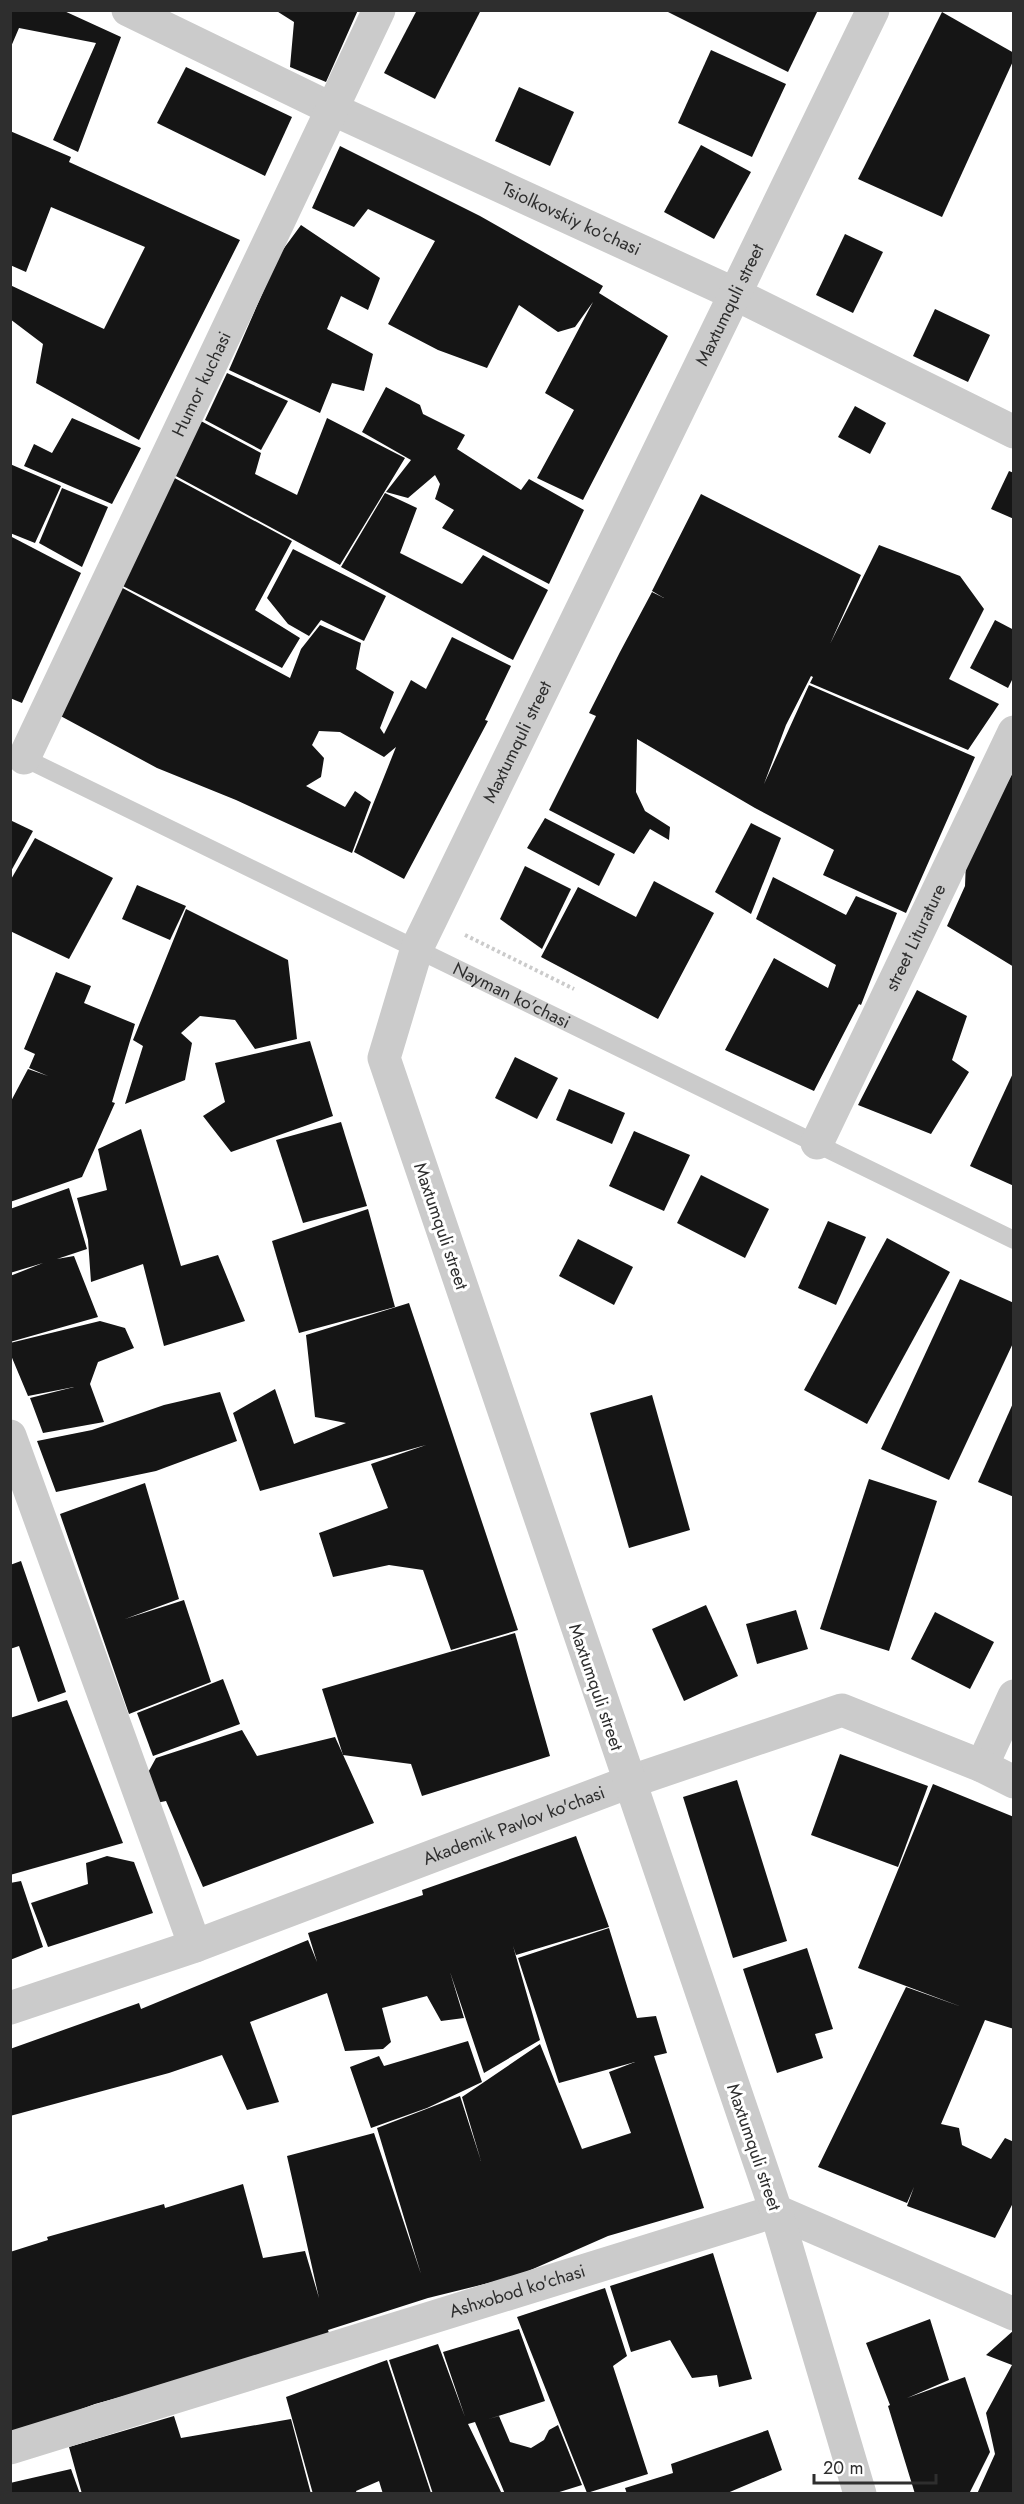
<svg xmlns="http://www.w3.org/2000/svg" width="1024" height="2504" viewBox="0 0 1024 2504" font-family="Jost,sans-serif">
<style>
.building{fill:#151515}
.lines{fill:none;stroke-linecap:round;stroke-linejoin:round}
.path{stroke:#cbcbcb;stroke-width:4;stroke-dasharray:3 3;stroke-linecap:butt}
.service{stroke:#cbcbcb;stroke-width:18}
.minor{stroke:#cbcbcb;stroke-width:33}
.labels{text-anchor:middle;stroke-width:6;stroke-linejoin:round;paint-order:stroke}
.street-label{font-size:18px;fill:#2e2e2e;stroke:#fff}
</style>
<rect width="100%" height="100%" fill="#fff"/>
<g class="building">
<path d="M10,10H62L121,37L78,152L53,140L96,43L19,28L10,49Z"/>
<path d="M275,10H358L326,82L290,67L294,22Z"/>
<path d="M417,10H481L435,99L384,73Z"/>
<path d="M664,10H818L788,72Z"/>
<path d="M942,12L1014,53V59L942,217L858,179Z"/>
<path d="M711,50L786,84L752,157L678,123Z"/>
<path d="M186,67L292,117L265,176L157,123Z"/>
<path d="M519,87L574,112L550,166L495,141Z"/>
<path d="M10,131L71,157L69,162L240,240L139,440L36,383L43,344L10,319V285L104,329L145,247L51,207L26,272L10,265Z"/>
<path d="M701,145L751,172L714,239L664,212Z"/>
<path d="M340,146L480,216L603,286L599,293L668,336L583,500L537,478L574,410L545,393L593,302L575,327L558,332L519,305L487,368L438,350L388,324L435,241L368,209L354,227L312,208Z"/>
<path d="M301,225L380,278L368,310L341,296L327,329L373,354L364,391L332,383L320,413L229,370L279,255Z"/>
<path d="M845,234L883,252L853,313L816,295Z"/>
<path d="M935,309L990,335L968,382L913,356Z"/>
<path d="M227,373L288,401L261,450L205,420Z"/>
<path d="M386,387L420,405L423,414L465,435L457,449L521,490L529,479L584,510L549,584L442,528L454,510L435,499L440,484L435,475L408,498L386,492L411,460L362,432Z"/>
<path d="M855,406L886,423L870,454L838,437Z"/>
<path d="M72,418L141,448L112,504L24,466L34,444L52,453Z"/>
<path d="M327,418L405,458L340,565L174,475L199,420L261,453L255,474L297,495Z"/>
<path d="M10,464L61,486L35,543L10,533Z"/>
<path d="M1009,471L1014,473V519L991,509Z"/>
<path d="M169,475L292,541L255,610L300,638L282,668L115,582Z"/>
<path d="M62,488L108,507L82,567L39,543Z"/>
<path d="M385,493L417,508L400,553L462,584L483,555L548,590L513,660L341,567Z"/>
<path d="M701,494L861,575L830,644L879,545L960,576L984,609L949,679L999,704L968,750L810,683L813,677L811,676L786,725L764,784L809,685L975,757L906,913L823,875L834,850L755,808L637,739L636,792L645,811L670,827L669,840L650,829L634,854L549,810L596,716L589,713L620,652L652,592L664,598L652,591Z"/>
<path d="M10,536L81,573L22,703L10,698Z"/>
<path d="M293,549L386,596L364,641L321,620L309,636L288,624L267,598Z"/>
<path d="M117,585L290,678L301,649L320,625L361,643L356,669L394,692L380,728L384,734L411,680L426,689L452,637L511,666L485,720L488,721L404,879L354,852L396,747L384,757L340,732L319,731L312,745L324,758L321,777L306,786L345,807L355,791L371,802L352,853L236,800L157,768L55,713Z"/>
<path d="M995,620L1014,630V676L1008,688L970,668Z"/>
<path d="M1012,774L1014,775V967L947,926L965,886L966,861Z"/>
<path d="M545,818L615,854L599,886L527,848Z"/>
<path d="M10,820L33,831L10,873Z"/>
<path d="M751,823L781,838L751,914L715,892Z"/>
<path d="M35,838L113,878L69,959L10,931V881Z"/>
<path d="M525,866L571,889L542,949L500,919Z"/>
<path d="M773,877L846,915L856,896L897,913L861,1005L859,1004L814,1091L725,1050L774,958L828,988L836,965L756,919Z"/>
<path d="M654,881L714,913L658,1019L541,957L578,887L636,917Z"/>
<path d="M137,885L186,906L170,940L122,919Z"/>
<path d="M186,909L288,960L297,1039L255,1049L235,1020L200,1016L181,1033L192,1043L185,1080L125,1104L143,1046L133,1040Z"/>
<path d="M56,972L91,986L84,1003L135,1024L112,1102L115,1103L82,1177L10,1202V1103L28,1069L48,1076L29,1068L35,1054L24,1049Z"/>
<path d="M917,990L967,1016L952,1060L969,1072L931,1134L858,1105Z"/>
<path d="M310,1041L333,1116L231,1152L203,1116L225,1102L215,1063Z"/>
<path d="M515,1057L558,1078L537,1119L495,1098Z"/>
<path d="M1014,1071V1186L970,1166Z"/>
<path d="M569,1089L625,1113L612,1144L556,1120Z"/>
<path d="M341,1122L367,1206L303,1223L276,1140Z"/>
<path d="M141,1129L181,1266L218,1255L245,1321L164,1346L143,1264L91,1282L88,1240L77,1198L107,1190L98,1149Z"/>
<path d="M634,1131L690,1155L664,1211L609,1186Z"/>
<path d="M701,1175L769,1209L745,1258L677,1223Z"/>
<path d="M69,1188L87,1249L57,1259L74,1256L98,1317L10,1342V1276L43,1263L10,1273V1209Z"/>
<path d="M368,1209L395,1307L299,1333L272,1241Z"/>
<path d="M828,1221L866,1237L836,1305L798,1288Z"/>
<path d="M887,1238L950,1272L867,1424L804,1390Z"/>
<path d="M578,1239L633,1267L614,1305L559,1276Z"/>
<path d="M960,1279L1014,1303V1341L949,1480L881,1449Z"/>
<path d="M409,1303L518,1630L451,1650L423,1570L389,1565L333,1577L319,1533L388,1508L371,1464L426,1445L260,1491L233,1413L275,1389L294,1444L346,1423L315,1417L306,1335Z"/>
<path d="M100,1321L125,1328L134,1348L98,1362L90,1384L104,1422L43,1433L30,1398L74,1387L28,1396L10,1353V1343Z"/>
<path d="M220,1392L237,1441L156,1471L56,1492L37,1441L92,1430L164,1405Z"/>
<path d="M652,1395L690,1530L629,1548L590,1413Z"/>
<path d="M1014,1401V1497L978,1482Z"/>
<path d="M869,1479L937,1501L889,1651L820,1629Z"/>
<path d="M145,1483L179,1599L125,1619L184,1600L211,1682L129,1714L60,1514Z"/>
<path d="M21,1561L66,1692L38,1702L19,1646L10,1649V1565Z"/>
<path d="M706,1605L738,1676L684,1701L652,1629Z"/>
<path d="M796,1610L808,1649L757,1664L746,1624Z"/>
<path d="M935,1612L994,1642L970,1689L911,1659Z"/>
<path d="M515,1633L550,1756L422,1796L411,1764L343,1755L322,1689Z"/>
<path d="M223,1679L240,1724L153,1756L137,1713Z"/>
<path d="M67,1700L123,1843L10,1875V1718Z"/>
<path d="M242,1730L257,1756L335,1737L374,1823L203,1887L166,1801L151,1804L145,1778L156,1758Z"/>
<path d="M840,1754L928,1786L898,1867L811,1835Z"/>
<path d="M737,1780L787,1941L733,1958L683,1797Z"/>
<path d="M933,1784L1014,1817V2029L985,2020L941,2124L959,2128L962,2145L991,2159L1005,2138L1014,2142V2201L995,2238L907,2206L914,2187L907,2203L818,2167L906,1987L962,2007L858,1968Z"/>
<path d="M576,1836L609,1927L516,1955L513,1946L540,2040L484,2073L450,1972L464,2018L441,2021L427,1996L382,2008L391,2042L383,2049L345,2051L327,1993L250,2022L279,2102L247,2110L222,2055L169,2073L10,2116V2049L139,2003L141,2009L308,1940L317,1962L308,1933L423,1895L422,1890Z"/>
<path d="M107,1856L134,1862L153,1913L48,1947L31,1903L88,1884L86,1863Z"/>
<path d="M21,1881L43,1947L10,1960V1883Z"/>
<path d="M609,1928L637,2018L656,2016L667,2053L654,2056L704,2208L608,2236L517,2276L428,2298L328,2330L331,2340L95,2404L10,2436V2252L48,2240L47,2237L164,2204L165,2208L243,2184L263,2258L305,2251L319,2298L287,2156L374,2133L421,2274L377,2128L460,2096L481,2161L462,2097L540,2044L582,2149L631,2133L609,2072L635,2062L559,2083L518,1958Z"/>
<path d="M807,1948L833,2029L815,2034L823,2058L777,2073L743,1969Z"/>
<path d="M468,2041L482,2082L427,2108L371,2128L350,2067L379,2056L384,2066Z"/>
<path d="M713,2253L752,2379L719,2387L717,2375L692,2378L670,2340L631,2352L610,2286Z"/>
<path d="M605,2288L627,2356L613,2366L648,2474L587,2493L517,2317Z"/>
<path d="M930,2319L949,2380L907,2398L965,2377L990,2452L969,2494H915L888,2406L890,2405L866,2343Z"/>
<path d="M519,2329L545,2401L489,2419L499,2416L510,2442L531,2448L544,2440L549,2430L558,2425L582,2485L553,2494H505L475,2422L468,2424L502,2494H433L389,2360L438,2344L465,2417L443,2352Z"/>
<path d="M1014,2330V2494H977L995,2454L986,2413L1012,2365L986,2355Z"/>
<path d="M387,2360L431,2493L383,2494L379,2481L356,2491L357,2494H313L286,2397Z"/>
<path d="M174,2416L181,2438L291,2419L311,2494H82L69,2447Z"/>
<path d="M768,2430L782,2470L725,2494H627L625,2488L673,2473L671,2464Z"/>
<path d="M71,2469L80,2494H10V2483Z"/>
</g>
<g class="lines">
<path class="path" d="M465,935L574,989"/>
<path class="service" id="s1" d="M18,755L1014,1240"/>
<g class="minor">
<path id="s2" d="M128,10L332,109L735,294L1014,432"/>
<path id="s3" d="M24,758L379,10"/>
<path id="s4" d="M817,1143L1014,732"/>
<path d="M10,1436L195,1946"/>
<path d="M982,1766L1014,1696"/>
<path id="s5" d="M10,2008L195,1946L629,1782L842,1710L982,1766L1014,1782"/>
<path id="s6" d="M10,2448L776,2211L1014,2314"/>
<path id="s7" d="M860,2494L776,2211L384,1058L417,948L873,10"/>
</g>
</g>
<g class="labels">
<g class="street-label">
<text dy="6" stroke="none"><textPath href="#s2" startOffset="490">Tsiolkovskiy ko'chasi</textPath></text>
<text dy="6" stroke="none"><textPath href="#s7" startOffset="2343">Maxtumquli street</textPath></text>
<text dy="6" stroke="none"><textPath href="#s3" startOffset="414">Humor kuchasi</textPath></text>
<text dy="6" stroke="none"><textPath href="#s7" startOffset="1857">Maxtumquli street</textPath></text>
<text dy="6" stroke="none"><textPath href="#s4" startOffset="228">street Liturature</textPath></text>
<text dy="6" stroke="none"><textPath href="#s1" startOffset="549">Nayman ko'chasi</textPath></text>
<text transform="translate(441 1226) rotate(71)" y="6">Maxtumquli street</text>
<text transform="translate(596 1687) rotate(71)" y="6">Maxtumquli street</text>
<text dy="6" stroke="none"><textPath href="#s5" startOffset="536">Akademik Pavlov ko'chasi</textPath></text>
<text transform="translate(754 2147) rotate(71)" y="6">Maxtumquli street</text>
<text dy="6" stroke="none"><textPath href="#s6" startOffset="531">Ashxobod ko'chasi</textPath></text>
</g>
</g>
<rect width="1024" height="2504" fill="none" stroke="#2e2e2e" stroke-width="24"/>
<path d="M814 2474v9h122v-9" fill="none" stroke="#2e2e2e" stroke-width="3"/>
<text x="823" y="2474" font-size="18" fill="#2e2e2e" stroke="#ffffff" stroke-width="4.5" paint-order="stroke">20 m</text>
</svg>
